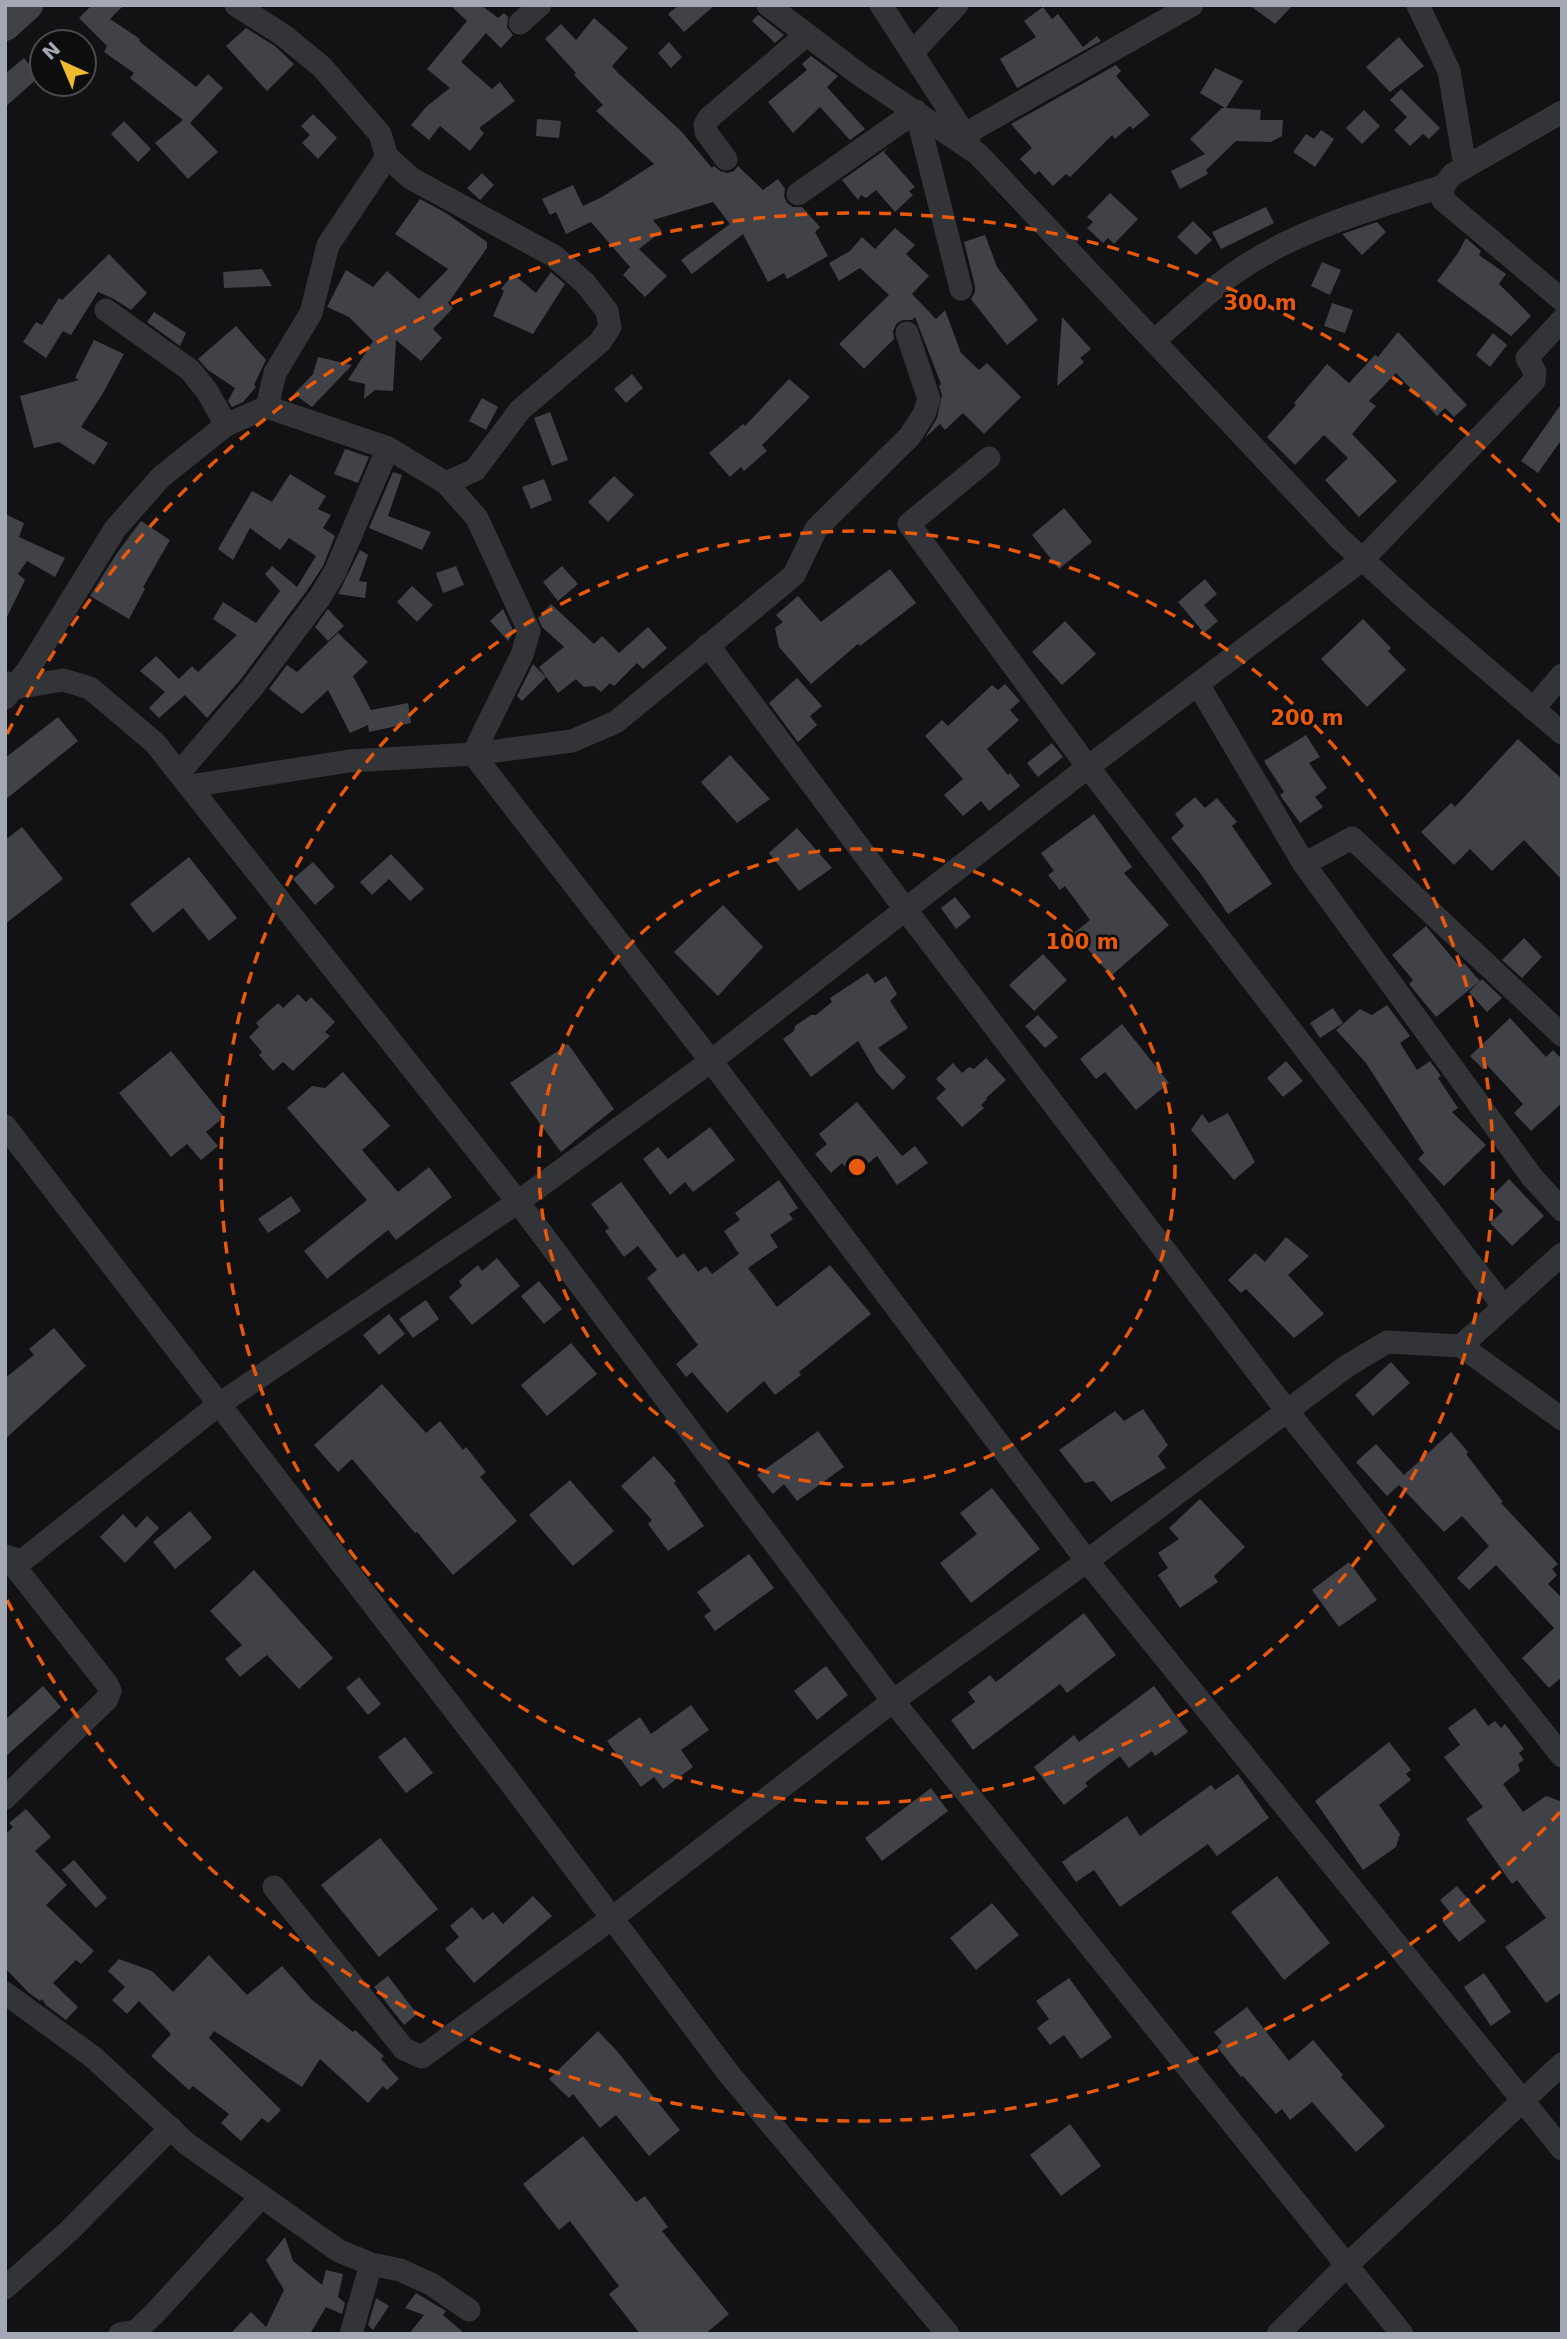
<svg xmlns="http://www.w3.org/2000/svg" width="1567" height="2339" viewBox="0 0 1567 2339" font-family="'DejaVu Sans',sans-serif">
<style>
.building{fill:#414247}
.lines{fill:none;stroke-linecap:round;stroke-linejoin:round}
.street{stroke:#333438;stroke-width:23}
.secondary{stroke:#414248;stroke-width:32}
.ring{fill:none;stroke:#e8590c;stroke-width:3.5;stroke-dasharray:12 9}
.centre{fill:#e8590c;stroke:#0d0d0e;stroke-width:3.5}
.ring-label{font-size:21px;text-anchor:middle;font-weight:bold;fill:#e8590c;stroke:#0d0d0e;stroke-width:5;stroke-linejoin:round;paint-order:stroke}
</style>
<rect width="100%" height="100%" fill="#121214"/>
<g class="building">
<path d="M92,5H124L110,19L140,39L139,41L196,87L208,74L223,88L190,123L218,152L188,179L155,143L183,120L130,78L134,73L104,52L107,46L79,18Z"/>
<path d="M450,5H481L498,18L504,13L508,17L507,27L513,35L501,48L486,33L461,62L492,89L500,82L515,101L479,128L484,133L470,151L440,126L429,140L411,125L427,106L450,88L427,69L467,21Z"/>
<path d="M679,5H715L684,32L668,14Z"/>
<path d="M1249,5H1293L1275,24Z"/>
<path d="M1043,7L1052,19L1058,14L1083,47L1097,36L1101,41L1017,88L1000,59L1036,37L1024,21Z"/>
<path d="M758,15L760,16L784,35L775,43L752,21Z"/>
<path d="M594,18L628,48L612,66L618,73L681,131L712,168L714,166L720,171L727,173L734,171L738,166L763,190L778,179L785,189L784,196L787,203L793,207H802L820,227L815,232L828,256L787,279L784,273L768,282L743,234L692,274L681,260L730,224L713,202L653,220L662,231L639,249L667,276L645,297L623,275L630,267L591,222L566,234L556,212L550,215L542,199L573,185L583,206L602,197L654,164L596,111L603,105L574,75L576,73L545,39L561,24L576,40Z"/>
<path d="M246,28L275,46L294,64L267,91L226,46Z"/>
<path d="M1399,37L1424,66L1390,92L1366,67Z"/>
<path d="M669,42L682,57L671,68L658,53Z"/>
<path d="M811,56L838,76L827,87L865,129L850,140L820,107L793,133L768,102L807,70L802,64Z"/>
<path d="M24,58L39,77L5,107V74Z"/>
<path d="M1116,65L1121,71L1116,76L1150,115L1133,129L1130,126L1115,139L1112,135L1070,177L1066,174L1053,186L1039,171L1035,175L1020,159L1032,148L1011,124Z"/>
<path d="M1215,68L1243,81L1226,108L1261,110L1260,120H1283L1282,136L1271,142L1236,141L1206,170L1208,174L1180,189L1171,171L1205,154L1190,139L1222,108H1225L1200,93Z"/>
<path d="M1401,89L1440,128L1429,139L1423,134L1410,146L1394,130L1407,117L1390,100Z"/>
<path d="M1364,110L1380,126L1362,144L1346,128Z"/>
<path d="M313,114L337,138L318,159L302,143L310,135L301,126Z"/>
<path d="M537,119L561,121L559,138L536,136Z"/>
<path d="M124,121L151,149L138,162L111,134Z"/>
<path d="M1321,130L1334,139L1315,167L1293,152L1306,134L1314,139Z"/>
<path d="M889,147L884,152L915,187L909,191L913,195L895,212L876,190L866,198L861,195L858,200L842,180Z"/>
<path d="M482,173L494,185L480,200L467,188Z"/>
<path d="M1110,193L1138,219L1114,244L1108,238L1103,243L1087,228L1093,222L1087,217Z"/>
<path d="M420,199L446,213L487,242V248L448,303L453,308L433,329L442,338L421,361L396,340L393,391L375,390L364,399L365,384L348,380L373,341L349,317L327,307L346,270L373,287L387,271L419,299L448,269L395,234Z"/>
<path d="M1266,207L1274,223L1221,249L1212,232Z"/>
<path d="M1193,221L1212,240L1196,255L1177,237Z"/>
<path d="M1377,222L1386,232L1362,255L1342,234Z"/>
<path d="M895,228L915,245L906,254L929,276L912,294L936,319L945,310L961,353L979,370L987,363L1021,397L984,434L963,413L945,430L940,424L925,438L937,418L942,395L939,386L941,384L915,317L912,320H903L897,323L893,331L894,339L864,369L839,344L889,295L860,268L839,281L829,263L850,251L862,237L875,249Z"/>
<path d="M985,235L997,267L1038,320L1007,345L971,299L975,292V286L964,242Z"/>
<path d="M1466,238L1481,251L1479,255L1506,274L1499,284L1531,316L1511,336L1437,281L1458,253Z"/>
<path d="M109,254L147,293L131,310L114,299L98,292L71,335L63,331L46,358L23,342L36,322L42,325L59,298L62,300Z"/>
<path d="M1322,262L1341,270L1330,295L1311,286Z"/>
<path d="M262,269L272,286L224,288L223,272Z"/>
<path d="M551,272L565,284L533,334L493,316L504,291L501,289L513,274L536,293Z"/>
<path d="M1332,303L1353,310L1345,333L1324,326Z"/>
<path d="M154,312L186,333L180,346L147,322Z"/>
<path d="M1062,317L1091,349L1080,358L1084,362L1057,386Z"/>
<path d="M236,326L266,360L254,385L256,387L243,402L232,407L228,401L235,388L208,370L198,359Z"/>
<path d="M1398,332L1467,405L1454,417L1445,408L1437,416L1396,373L1369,401L1376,406L1352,434L1397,481L1359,517L1325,480L1348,458L1324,435L1295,465L1267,437L1296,405L1294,403L1327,364L1349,383L1375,355L1378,357Z"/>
<path d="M1493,333L1507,345L1490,367L1476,355Z"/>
<path d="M94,340L124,354L103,393L81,427L108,443L94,465L59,442L34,448L20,396L79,380L75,378Z"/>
<path d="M318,357L352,365L312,407L294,394L313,374Z"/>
<path d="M632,374L643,388L626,403L614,389Z"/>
<path d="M789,379L810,397L762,445L767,451L744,471L741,467L730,477L709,453L743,424L745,426Z"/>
<path d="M482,398L498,407L486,430L469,421Z"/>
<path d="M1562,403V439L1538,473L1521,461Z"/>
<path d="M550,412L568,460L552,466L534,418Z"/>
<path d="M345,449L369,457L358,483L334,474Z"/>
<path d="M393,472L402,475L388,516L431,532L422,550L369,528Z"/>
<path d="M290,474L326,496L318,509L331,515L323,528L335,536L323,566L308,589L241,679L207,718L185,695L159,718L149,708L165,692L140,671L156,656L179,679L192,666L198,672L237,635L213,619L223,602L256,623L280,591L265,574L272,566L297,587L316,556L289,538L280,550L250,528L233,560L218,549L252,491L272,502Z"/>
<path d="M614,476L634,495L608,522L588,502Z"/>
<path d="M544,479L552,500L531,509L522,487Z"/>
<path d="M1064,508L1092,542L1059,569L1032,535Z"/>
<path d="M5,514L24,523L19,537L65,558L55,577L27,561L18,574L25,580L5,621Z"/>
<path d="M141,521L170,540L143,587L145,589L129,619L90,596L117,553Z"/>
<path d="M360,550L368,555L359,581L367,582L365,598L338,594Z"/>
<path d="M456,566L464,585L443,593L436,573Z"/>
<path d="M562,566L578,584L558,601L543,582Z"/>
<path d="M890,569L916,603L860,646L858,644L811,684L779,647L775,628L783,622L776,615L798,596L821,622Z"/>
<path d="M1205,579L1217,594L1204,605L1218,621L1204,633L1178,602Z"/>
<path d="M412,586L433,605L417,622L397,602Z"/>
<path d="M551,604L594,644L602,636L619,653L648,627L667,648L643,669L637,663L614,686L610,683L601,692L594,686L584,687L576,679L558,693L539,667L564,647L542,627L538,618Z"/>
<path d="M328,609L344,626L328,641L315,627Z"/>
<path d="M503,609L514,632L508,641L490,621Z"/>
<path d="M1363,619L1391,648L1388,651L1406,670L1367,707L1321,659Z"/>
<path d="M1065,621L1096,654L1062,685L1032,652Z"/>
<path d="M338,633L368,662L353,676L371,710L408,703L411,723L369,732L368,725L350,733L328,690L302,714L269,689L287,665L297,672Z"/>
<path d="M533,664L546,677L522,701L517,696Z"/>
<path d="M797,678L822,706L810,716L817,725L798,742L769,703Z"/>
<path d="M1005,684L1020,701L1010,710L1019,720L987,749L1008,775L1010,773L1020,786L989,811L981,801L963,816L944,795L963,779L925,736L942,720L948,726L992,685L998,690Z"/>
<path d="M58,717L78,741L5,800V758Z"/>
<path d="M1306,735L1320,757L1309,763L1327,788L1315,797L1323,807L1300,823L1280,795L1284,792L1264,761Z"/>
<path d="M1518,739L1562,779V880L1524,840L1492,871L1470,849L1454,865L1421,832L1451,803L1455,807Z"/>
<path d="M1052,743L1063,757L1038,777L1027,763Z"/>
<path d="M730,755L770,799L737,823L701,782Z"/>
<path d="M1195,797L1205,808L1217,798L1237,822L1232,826L1272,884L1228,914L1201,874L1171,838L1184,826L1175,814Z"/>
<path d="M1094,814L1132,867L1124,873L1169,925L1111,976L1074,933L1090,920L1065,886L1060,890L1048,875L1054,871L1041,853Z"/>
<path d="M22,827L63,879L5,924V840Z"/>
<path d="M797,828L832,868L799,891L769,853Z"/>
<path d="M391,854L424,889L410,901L389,879L372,895L360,882Z"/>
<path d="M189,857L237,918L209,941L183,908L153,933L130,904Z"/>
<path d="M313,862L335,887L315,905L293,879Z"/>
<path d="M955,897L971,917L956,929L941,908Z"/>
<path d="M723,905L763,947L718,996L674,952Z"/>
<path d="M1426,926L1460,967L1464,963L1480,981L1436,1017L1409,984L1413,980L1392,955Z"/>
<path d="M1524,938L1542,957L1522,978L1502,960Z"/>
<path d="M1043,954L1067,980L1034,1011L1009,985Z"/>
<path d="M868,973L875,983L886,976L897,994L890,1001L908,1028L878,1048L906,1077L893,1090L877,1073L858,1041L811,1077L783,1039L794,1031L795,1026L811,1015H816L832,1002L830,998Z"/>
<path d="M1482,979L1502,998L1487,1012L1469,992Z"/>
<path d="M298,994L306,1002L311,997L335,1022L325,1032L330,1036L293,1071L283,1062L273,1071L259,1055L262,1052L249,1037L259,1027L256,1023L278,1003L283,1008Z"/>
<path d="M1387,1005L1410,1036L1400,1043L1417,1070L1430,1061L1441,1076L1438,1078L1458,1108L1452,1112L1486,1145L1444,1186L1418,1159L1424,1153L1366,1063L1336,1030L1360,1009L1372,1015Z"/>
<path d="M1333,1008L1343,1023L1320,1038L1310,1023Z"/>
<path d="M1038,1015L1058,1037L1045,1048L1025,1026Z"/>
<path d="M1510,1018L1546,1057L1553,1050L1562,1059V1103L1531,1131L1514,1113L1523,1104L1487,1065L1483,1069L1470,1056Z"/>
<path d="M1122,1024L1169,1083L1136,1110L1105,1072L1096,1079L1080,1059Z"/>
<path d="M568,1044L614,1109L561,1152L510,1083Z"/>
<path d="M171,1051L224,1117L206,1132L218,1146L201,1160L187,1144L171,1157L119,1093Z"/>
<path d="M986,1058L1006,1080L986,1098L987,1099L981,1105L984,1108L962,1127L936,1098L946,1089L936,1079L953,1063L962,1073L969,1067L974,1069Z"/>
<path d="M1286,1061L1303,1081L1283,1097L1267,1078Z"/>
<path d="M343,1072L390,1126L362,1150L398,1192L429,1167L452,1197L396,1240L388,1230L327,1279L304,1251L367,1200L287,1108L312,1086L325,1088Z"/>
<path d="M857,1102L902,1156L915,1146L928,1163L897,1185L877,1156L853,1176L842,1163L831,1173L815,1154L827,1144L819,1134Z"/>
<path d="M1228,1113L1255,1162L1234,1180L1191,1130L1202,1114L1209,1123Z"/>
<path d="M710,1127L735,1160L693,1192L685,1182L670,1195L643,1159L658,1147L668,1159Z"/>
<path d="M1509,1179L1544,1216L1512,1246L1490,1223L1503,1211L1490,1198Z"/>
<path d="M779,1180L798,1208L789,1214L793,1219L770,1235L778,1247L748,1268L777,1307L830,1265L871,1314L799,1372L801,1375L775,1395L764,1381L727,1413L692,1372L686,1377L676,1364L698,1345L647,1278L657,1270L638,1246L624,1257L605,1231L609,1228L591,1204L621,1182L677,1258L684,1253L698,1272L706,1266L712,1274L739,1254L724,1231L740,1220L735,1213Z"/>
<path d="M291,1196L301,1211L268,1233L258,1219Z"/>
<path d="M1286,1237L1309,1256L1288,1275L1324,1314L1294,1338L1246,1289L1241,1293L1228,1280L1255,1253L1265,1262Z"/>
<path d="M497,1258L520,1286L472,1325L449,1297L462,1286L459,1281L478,1265L482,1271Z"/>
<path d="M539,1281L562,1309L544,1324L521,1296Z"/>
<path d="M426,1300L439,1319L413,1338L399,1319Z"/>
<path d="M389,1314L405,1334L379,1355L363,1335Z"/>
<path d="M54,1328L86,1366L5,1439V1378L34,1355L29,1349Z"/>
<path d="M571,1343L597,1374L547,1416L521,1385Z"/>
<path d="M1391,1362L1410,1383L1373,1416L1355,1395Z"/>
<path d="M382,1384L426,1433L440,1421L463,1450L466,1447L486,1472L480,1477L517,1521L453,1575L417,1532L415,1533L352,1459L338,1472L314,1445Z"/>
<path d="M1143,1409L1168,1445L1158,1456L1166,1468L1111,1502L1094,1481L1085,1483L1059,1450L1115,1411L1124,1421Z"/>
<path d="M818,1431L844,1467L797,1501L784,1484L773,1494L757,1475Z"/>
<path d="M1451,1432L1468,1452L1466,1454L1503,1502L1501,1503L1558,1564L1552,1569L1557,1575L1548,1584L1562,1598V1677L1549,1688L1522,1658L1554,1628L1496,1565L1469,1590L1457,1578L1489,1546L1462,1516L1444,1532L1399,1485L1387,1496L1356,1462L1376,1444L1404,1475Z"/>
<path d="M654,1456L676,1481L674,1483L704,1526L668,1551L648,1524L652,1520L621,1486Z"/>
<path d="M570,1480L614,1531L573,1566L529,1515Z"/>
<path d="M992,1488L1040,1549L971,1603L940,1563L977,1534L960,1513Z"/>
<path d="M1200,1499L1245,1547L1214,1576L1218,1582L1180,1608L1158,1575L1168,1568L1158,1553L1179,1539L1169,1528Z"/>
<path d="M190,1511L212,1538L175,1569L153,1542Z"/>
<path d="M123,1514L136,1528L147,1516L159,1528L125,1563L100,1537Z"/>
<path d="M749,1554L774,1588L715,1631L704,1616L711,1611L697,1592Z"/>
<path d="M1349,1562L1377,1600L1339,1627L1312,1590Z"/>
<path d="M254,1570L333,1658L299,1689L267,1655L240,1677L225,1659L242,1645L210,1611Z"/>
<path d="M1084,1613L1116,1655L1067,1693L1060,1684L973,1750L951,1720L975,1702L968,1692L990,1675L996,1682Z"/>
<path d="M826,1666L848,1695L817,1720L794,1691Z"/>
<path d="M359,1677L381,1704L368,1715L346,1688Z"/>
<path d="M43,1686L61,1707L5,1757V1720Z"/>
<path d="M1154,1686L1188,1732L1155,1756L1152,1751L1129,1768L1120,1756L1085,1783L1088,1786L1064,1805L1034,1767L1074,1735L1079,1742Z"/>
<path d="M691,1705L709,1730L681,1750L693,1767L663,1789L654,1777L641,1787L607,1741L640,1717L651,1734Z"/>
<path d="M1475,1708L1488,1726L1495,1721L1501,1728L1505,1724L1524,1749L1519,1753L1524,1760L1518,1764L1520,1771L1503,1784L1523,1812L1546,1796L1560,1801L1562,1992L1546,2003L1505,1947L1546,1918L1517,1880L1512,1884L1466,1819L1483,1807L1444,1757L1460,1745L1448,1728Z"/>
<path d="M405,1737L433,1773L406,1793L378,1757Z"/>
<path d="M1389,1742L1411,1770L1406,1774L1411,1780L1379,1805L1400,1834L1396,1847L1363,1870L1315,1801Z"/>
<path d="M1238,1774L1269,1818L1217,1856L1208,1844L1120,1907L1094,1870L1076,1882L1062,1862L1127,1816L1140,1836L1211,1785L1215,1790Z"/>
<path d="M931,1788L948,1811L882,1861L865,1838Z"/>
<path d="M26,1809L51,1837L35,1851L67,1885L46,1905L94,1951L81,1964L76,1960L53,1983L78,2007L66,2020L46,2005L42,1999L40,2001L28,1992L5,1968V1835L13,1827L9,1823Z"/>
<path d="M380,1838L438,1909L379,1957L321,1885Z"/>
<path d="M74,1860L107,1898L96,1908L62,1870Z"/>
<path d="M1277,1876L1330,1943L1284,1980L1231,1912Z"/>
<path d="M1457,1886L1486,1921L1459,1942L1442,1921L1451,1914L1440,1900Z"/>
<path d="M533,1896L552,1916L474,1983L445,1949L459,1937L450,1926L472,1907L483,1920L493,1912L503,1924Z"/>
<path d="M992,1903L1019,1935L976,1970L950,1938Z"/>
<path d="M209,1955L247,1995L282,1966L311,1999L353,2032L355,2030L384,2056L381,2059L399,2079L387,2090L383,2086L368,2103L320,2059L302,2087L214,2031L209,2038L281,2110L268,2123L262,2118L241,2141L221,2123L229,2114L193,2086L189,2090L151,2056L171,2034L139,2001L127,2014L112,2000L125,1987L108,1971L119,1959L152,1971L173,1992Z"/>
<path d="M1484,1973L1511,2012L1491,2026L1464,1987Z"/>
<path d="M388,1976L417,2014L404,2025L374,1987Z"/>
<path d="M1069,1978L1112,2037L1081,2059L1064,2035L1050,2045L1037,2028L1049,2019L1036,2001Z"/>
<path d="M1247,2007L1289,2061L1313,2040L1343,2075L1341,2077L1385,2126L1356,2152L1312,2102L1290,2120L1282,2109L1276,2114L1243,2076L1241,2077L1217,2047L1222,2042L1214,2032Z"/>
<path d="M598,2031L617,2051L680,2130L649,2156L616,2115L600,2128L573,2094L569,2098L549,2079Z"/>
<path d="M1070,2124L1101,2166L1061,2196L1030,2155Z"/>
<path d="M583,2136L636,2202L645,2196L668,2227L662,2231L729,2314L705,2334H640L609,2294L619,2286L570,2221L559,2230L523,2184Z"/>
<path d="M285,2237L293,2261L322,2285L326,2270L343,2274L338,2297L345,2303L342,2314L326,2307L310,2334H230L251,2312L266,2327L284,2290L266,2260Z"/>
<path d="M416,2293L446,2311L443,2315L465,2334H409L424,2315L405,2308Z"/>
<path d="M376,2298L389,2306L373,2330L368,2325Z"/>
</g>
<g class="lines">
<g class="street">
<path d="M236,5L283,35L322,67L380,134L387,157L412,179L554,256L585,283L607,311L610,327L600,342L520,410L475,470L446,483"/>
<path d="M768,5L860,75L978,154L1339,538L1419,611L1562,733"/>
<path d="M881,5L969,141"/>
<path d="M1418,5L1449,71L1465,166"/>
<path d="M520,23L540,5"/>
<path d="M912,53L957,5"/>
<path d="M965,134L1192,5"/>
<path d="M726,159L706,132L705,125L709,118L806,35"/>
<path d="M1443,186V200L1562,300"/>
<path d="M798,194L916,111L961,289"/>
<path d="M106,310L190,370L207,391L226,425"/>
<path d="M1154,341C1181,318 1207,292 1236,272C1297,229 1373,209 1443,186L1453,174L1562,112"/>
<path d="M267,407L275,373L311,313L328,245L387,157"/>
<path d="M989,458L909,524L1088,767L1504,1307"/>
<path d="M708,645L906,910L1287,1411L1562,1756"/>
<path d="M9,683L15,688L63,680L90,688L155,743L518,1202L893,1701L1402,2334"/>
<path d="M1198,684L1304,864L1532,1177L1562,1210"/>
<path d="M5,698L28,670L115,529L161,477L226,425L267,407L388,448L446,483L477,518L529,631L522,655L473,754L711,1061L1087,1561L1562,2149"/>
<path d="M1533,709L1562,675"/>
<path d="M179,773L252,688L320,597L335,572L388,448"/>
<path d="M190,786L349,761L473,754L572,741L616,722L794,575L816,529L910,436L924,414L929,399L907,333"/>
<path d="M1304,864L1352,838L1562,1035"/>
<path d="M5,1126L509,1781L729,2074L948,2334"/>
<path d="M1461,1346L1562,1419"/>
<path d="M5,1556L22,1561L218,1405L518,1202L711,1061L1088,767L1363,559L1534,381L1535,372L1527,358L1562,320"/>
<path d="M5,1798L107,1699L110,1691L107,1684L8,1558"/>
<path d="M274,1887L404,2049L422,2057L611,1919L893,1701L1087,1561L1347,1366L1387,1342L1461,1346L1562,1254"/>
<path d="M5,1993L93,2057L187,2144L339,2251L371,2264L400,2270L431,2284L469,2310"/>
<path d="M5,2288L69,2231L171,2128"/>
<path d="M120,2334L136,2331L155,2313L261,2197"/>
<path d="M351,2334L371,2264"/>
<path d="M1278,2334L1346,2266L1562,2064"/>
</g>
<path class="secondary" d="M5,25L27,5"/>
</g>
<g class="ring">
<circle cx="857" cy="1167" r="318"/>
<circle cx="857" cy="1167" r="636"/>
<path d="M1560 1812A954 954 0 0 1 7 1600M7 734A954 954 0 0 1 1560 522"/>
</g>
<circle cx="857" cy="1167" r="10" class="centre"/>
<g class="ring-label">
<text x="1260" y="310">300 m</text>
<text x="1307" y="725">200 m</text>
<text x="1082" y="949">100 m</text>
</g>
<rect width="1567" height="2339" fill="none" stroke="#a4a8b4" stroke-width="14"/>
<g transform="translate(63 63) rotate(316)"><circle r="33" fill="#0d0d0e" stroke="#494b50" stroke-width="2"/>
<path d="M0-5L12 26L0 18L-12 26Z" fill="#eeba2f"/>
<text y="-10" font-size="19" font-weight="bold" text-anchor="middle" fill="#a4a8b4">N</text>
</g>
</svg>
